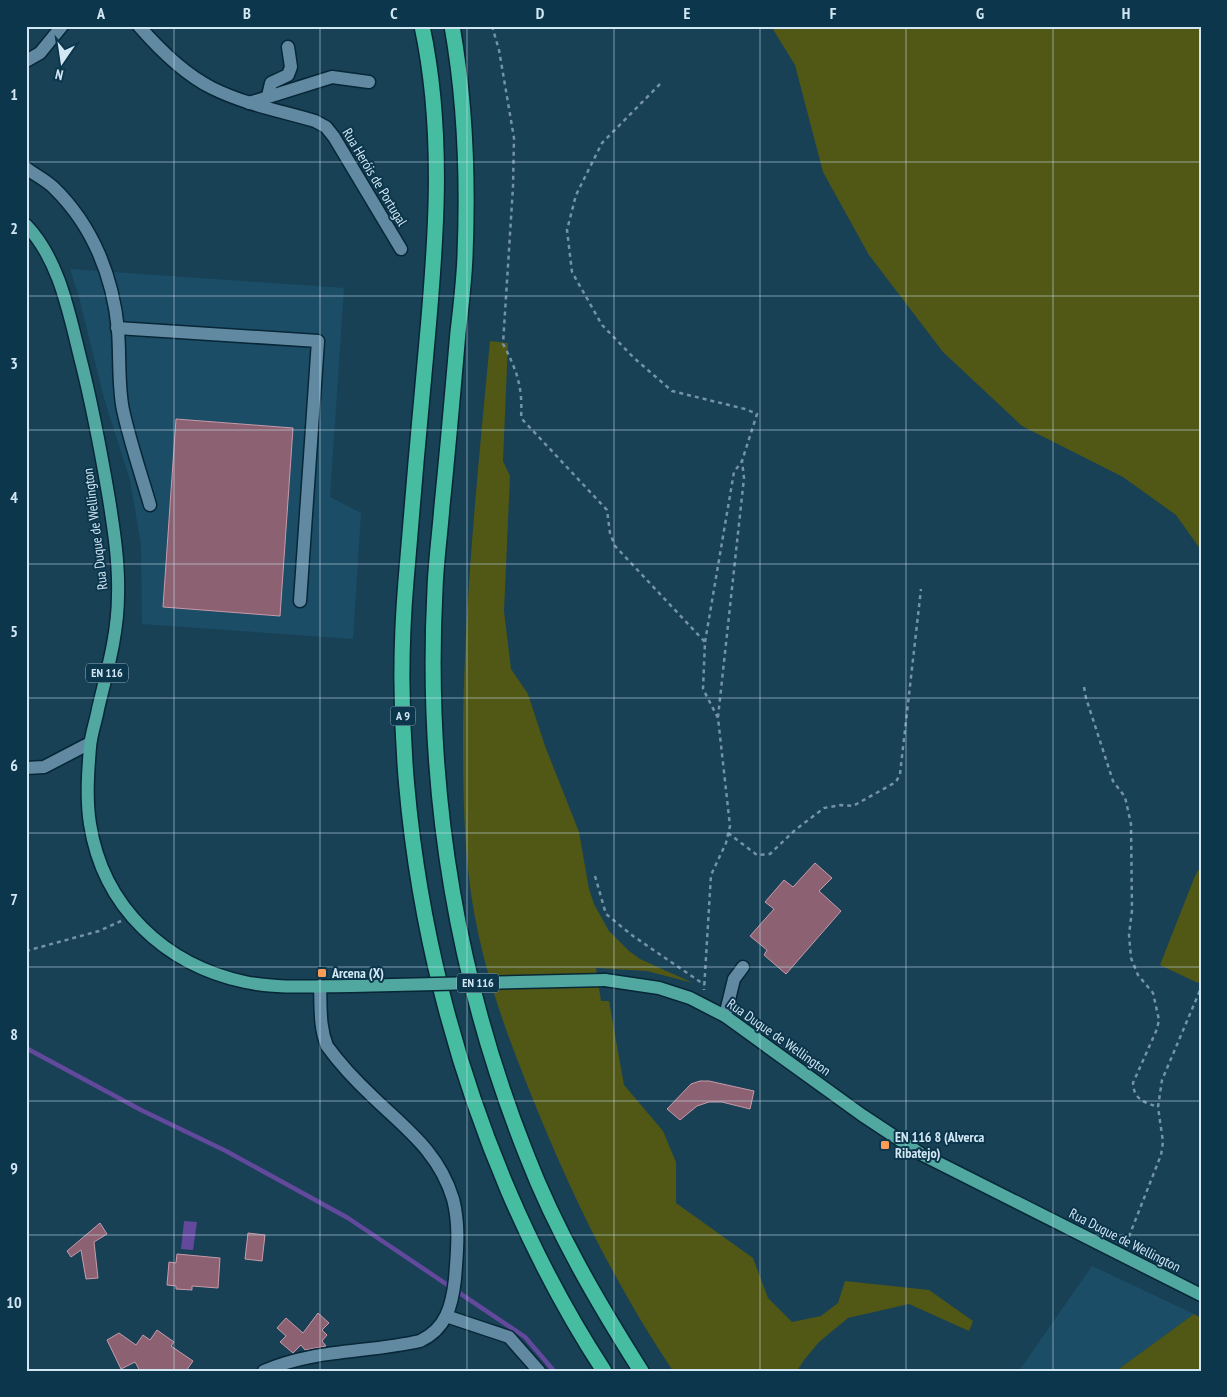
<svg xmlns="http://www.w3.org/2000/svg" width="1227" height="1397" viewBox="0 0 1227 1397" font-family="'PT Sans Narrow',sans-serif">
<style>
.built{fill:#1c4d67}
.green{fill:#515715}
.water{fill:#62499c}
.lines{fill:none;stroke-linecap:round;stroke-linejoin:round}
.stream{stroke:#62499c;stroke-width:4.5}
.building{fill:#8c6272;stroke:#c89aab}
.minor-casing{stroke:#072636;stroke-width:15}
.major-casing{stroke:#072636;stroke-width:15}
.highway-casing{stroke:#072636;stroke-width:18}
.path{stroke:#7493a4;stroke-width:2.5;stroke-dasharray:4 4;stroke-linecap:butt}
.minor{stroke:#618aa2;stroke-width:12}
.major{stroke:#51a8a1;stroke-width:12}
.highway{stroke:#46bca0;stroke-width:15}
.major-bridge-casing{stroke:#072636;stroke-width:15;stroke-linecap:butt}
.major-bridge{stroke:#51a8a1;stroke-width:12}
.grid{fill:none;stroke:#d2e7f4;stroke-width:1;stroke-opacity:0.55}
.poi-dot{fill:#fd9c56;stroke:#0c364b;stroke-width:2}
.labels{text-anchor:middle;stroke-width:4;stroke-linejoin:round;paint-order:stroke}
.shield{fill:#0c364b;stroke:#97b2c1;stroke-width:1}
.shield-label{font-size:12px;font-weight:bold;fill:#d2e7f4}
.street-label{font-size:14px;fill:#d2e7f4;stroke:#0c364b}
.poi-label{font-size:14px;font-weight:bold;fill:#d2e7f4;stroke:#0c364b;text-anchor:start}
.neatline{fill:none;stroke:#d2e7f4;stroke-width:2}
.grid-label{font-size:16px;text-anchor:middle;font-weight:bold;fill:#d2e7f4}
</style>
<rect width="100%" height="100%" fill="#184156"/>
<g class="built">
<path d="M70,269L344,288L330,497L361,513L353,639L142,624L141,545L130,480L104,398L78,293Z"/>
<path d="M1092,1266L1194,1314L1116,1371H1019Z"/>
</g>
<g class="green">
<path d="M771,26H1201V550L1176,515L1123,477L1022,426L943,352L869,255L823,172L795,65Z"/>
<path d="M490,341L508,343L503,461L510,476L504,611L511,669L528,694L545,746L579,832L589,889L594,904L609,931L629,951L640,959L693,983L647,971L596,968L601,1001H609L624,1085L663,1131L676,1162V1203L753,1258L768,1298L792,1322L821,1316L838,1303L845,1281L929,1290L973,1321L969,1331L909,1304L848,1318L819,1342L804,1360L797,1371H673C613,1281 568,1188 528,1087C505,1030 485,973 474,912C463,850 463,786 463,724C465,596 478,468 490,341Z"/>
<path d="M1201,866V978L1198,983L1160,965L1195,876Z"/>
<path d="M1194,1314L1201,1318V1371H1116Z"/>
</g>
<path class="water" d="M184,1221L197,1222L193,1250L181,1249Z"/>
<g class="lines">
<path class="stream" d="M26,1048L141,1110L226,1151L348,1218L525,1337L554,1371"/>
</g>
<g class="building">
<path d="M176,419L293,428L280,616L163,607Z"/>
<path d="M815,863L832,878L819,891L841,911L786,974L764,955L767,950L750,936L774,909L765,902L784,880L793,887Z"/>
<path d="M700,1081H709L754,1091L750,1109L722,1102H709L697,1106L680,1120L667,1109L691,1084Z"/>
<path d="M100,1223L107,1234L94,1242L98,1278L86,1279L81,1250L71,1257L67,1251Z"/>
<path d="M248,1233L265,1235L262,1261L245,1259Z"/>
<path d="M177,1254L220,1258L218,1288L192,1286V1290L176,1289V1286L167,1285L169,1262L176,1263Z"/>
<path d="M318,1313L329,1323L322,1330L327,1335L322,1341L326,1346L305,1350L301,1345L293,1353L280,1342L286,1336L277,1328L286,1318L303,1333Z"/>
<path d="M157,1330L174,1342L171,1346L193,1361L186,1371H140L135,1362L121,1369L107,1340L119,1333L136,1345L143,1335L150,1340Z"/>
</g>
<g class="lines">
<g class="minor-casing">
<g id="minor">
<path d="M139,26C159,49 186,75 212,88C244,104 281,111 315,121L326,127L334,137L401,249"/>
<path d="M26,61L40,53L62,26"/>
<path d="M268,96L271,83L288,75L291,67L288,47"/>
<path d="M249,103L332,77L369,82"/>
<path d="M26,168C35,175 46,180 54,188C93,226 113,277 118,330C120,355 118,387 123,410C130,442 141,474 150,505"/>
<path d="M117,328L318,341L300,601"/>
<path d="M26,768L44,767L90,743"/>
<path d="M725,1016L734,979L743,967"/>
<path d="M446,1316L509,1337L539,1371"/>
<path d="M264,1371C313,1349 368,1353 420,1341C446,1329 452,1306 455,1279C457,1253 460,1225 453,1199C439,1152 406,1129 373,1097C356,1081 340,1064 327,1046C319,1026 321,1006 320,986"/>
</g>
</g>
<g class="major-casing">
<g id="major">
<path d="M26,225C59,259 69,313 80,357C92,404 101,452 109,499C114,531 119,563 118,595C118,634 107,671 98,709C96,721 91,734 90,747C88,772 86,798 90,824C103,907 165,965 245,982C279,989 317,986 351,986"/>
<path d="M605,980L659,988L690,998L725,1016L862,1115L921,1154L1201,1295"/>
</g>
</g>
<g class="highway-casing">
<g id="highway">
<path d="M422,26C445,133 436,244 426,352C419,428 412,505 406,581C383,847 458,1147 604,1371"/>
<path d="M452,26C465,99 468,182 465,256C464,281 461,307 458,332C453,390 448,448 442,506C440,533 436,561 435,589C425,783 455,975 527,1156C556,1231 598,1303 641,1371"/>
</g>
</g>
<g class="path">
<path d="M492,26L499,50L514,138L513,187L503,344C517,370 523,388 521,418L607,510L610,533L615,546L705,642L703,689L718,718L730,826L726,843L711,875L704,990"/>
<path d="M660,84L602,143L576,195L567,230L572,272L602,325L634,358L672,391L745,409L757,414L742,461L744,478L718,717"/>
<path d="M705,642L734,472L742,461"/>
<path d="M1084,687L1086,698L1113,781L1125,797L1131,824L1132,910L1129,935L1131,958L1138,975L1153,993L1159,1020L1157,1029L1133,1083C1134,1100 1144,1102 1158,1107"/>
<path d="M728,833L757,855L770,854L795,830L824,808L841,805L853,806L896,782L900,774L921,589"/>
<path d="M595,876L606,914L633,936L705,985"/>
<path d="M26,951L99,931L121,921"/>
<path d="M1126,1244L1161,1155L1163,1142L1158,1107L1162,1080L1201,988"/>
</g>
<use href="#minor" class="minor"/>
<use href="#major" class="major"/>
<use href="#highway" class="highway"/>
<g class="major-bridge-casing">
<path id="major-bridge" d="M351,986L605,980"/>
</g>
<use href="#major-bridge" class="major-bridge"/>
</g>
<path class="grid" d="M174,26V1371M320,26V1371M467,26V1371M614,26V1371M760,26V1371M906,26V1371M1053,26V1371M26,162H1201M26,296H1201M26,430H1201M26,564H1201M26,698H1201M26,833H1201M26,967H1201M26,1101H1201M26,1235H1201"/>
<g class="poi-dot">
<rect x="317" y="968" width="10" height="10" rx="2.5"/>
<rect x="880" y="1140" width="10" height="10" rx="2.5"/>
</g>
<g class="labels">
<g class="shield">
<rect x="86" y="663.5" width="42" height="19" rx="4"/>
<rect x="390.5" y="706.5" width="25" height="19" rx="4"/>
<rect x="457" y="973.5" width="42" height="19" rx="4"/>
</g>
<g class="shield-label">
<text x="107" y="677">EN 116</text>
<text x="403" y="720">A 9</text>
<text x="478" y="987">EN 116</text>
</g>
<g class="street-label">
<text transform="translate(375 177) rotate(59)" y="5">Rua Heróis de Portugal</text>
<text transform="translate(95 529) rotate(-97)" y="5">Rua Duque de Wellington</text>
<text transform="translate(779 1037) rotate(35)" y="5">Rua Duque de Wellington</text>
<text transform="translate(1125 1240) rotate(27)" y="5">Rua Duque de Wellington</text>
</g>
<g class="poi-label">
<text x="332" y="978">Arcena (X)</text>
<text x="895" y="1142">EN 116 8 (Alverca<tspan x="895" dy="16">Ribatejo)</tspan></text>
</g>
</g>
<rect width="1227" height="1397" fill="none" stroke="#0c364b" stroke-width="55"/>
<g transform="translate(62 62) rotate(193)" stroke="#0c364b" stroke-width="4" paint-order="stroke">
<path d="M0-4L9 19L0 12L-9 19Z" fill="#d2e7f4"/>
<text y="-8" font-size="14" font-weight="bold" text-anchor="middle" fill="#d2e7f4">N</text>
</g>
<rect x="28" y="28" width="1172" height="1342" class="neatline"/>
<g class="grid-label">
<text x="101" y="19">A</text>
<text x="247" y="19">B</text>
<text x="394" y="19">C</text>
<text x="540" y="19">D</text>
<text x="687" y="19">E</text>
<text x="833" y="19">F</text>
<text x="980" y="19">G</text>
<text x="1126" y="19">H</text>
<text x="14" y="100">1</text>
<text x="14" y="234">2</text>
<text x="14" y="369">3</text>
<text x="14" y="503">4</text>
<text x="14" y="637">5</text>
<text x="14" y="771">6</text>
<text x="14" y="905">7</text>
<text x="14" y="1040">8</text>
<text x="14" y="1174">9</text>
<text x="14" y="1308">10</text>
</g>
</svg>
